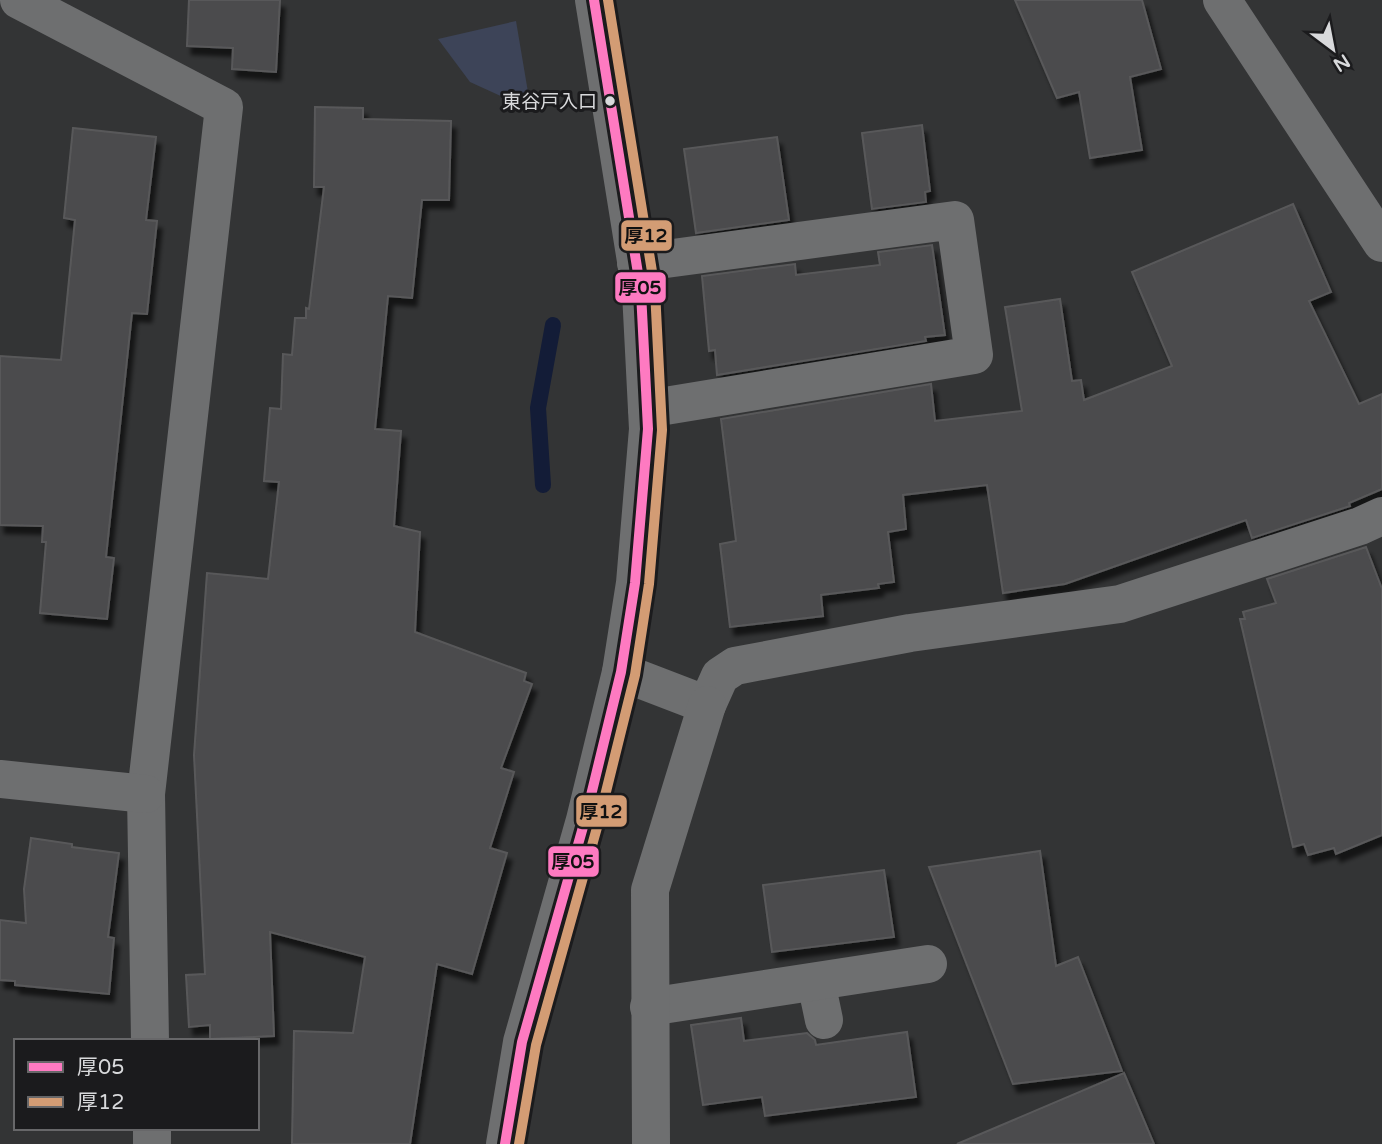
<svg xmlns="http://www.w3.org/2000/svg" width="1382" height="1144" viewBox="0 0 1382 1144" font-family="'Varela Round','Noto Sans JP',sans-serif">
<style>
.green{fill:#3d4458}
.lines{fill:none;stroke-linecap:round;stroke-linejoin:round}
.stream{stroke:#131c37;stroke-width:16}
.building{fill:#4b4b4d;stroke:#59595a;stroke-width:2;filter:url(#shadow)}
.minor{stroke:#6e6f70;stroke-width:38}
.tertiary{stroke:#6e6f70;stroke-width:38}
.bus-1-casing{stroke:#1b1b1d;stroke-width:16}
.bus-2-casing{stroke:#1b1b1d;stroke-width:16}
.bus-1{stroke:#fe7ac1;stroke-width:10}
.bus-2{stroke:#d39c74;stroke-width:10}
.bus-dot{fill:#d8d9db;stroke:#1b1b1d;stroke-width:2.5}
.labels{text-anchor:middle;stroke-width:6;stroke-linejoin:round;paint-order:stroke}
.bus-label{font-size:19px;fill:#d8d9db;stroke:#1b1b1d;text-anchor:end}
.line-badge{stroke:#1b1b1d;stroke-width:2.5}
.pale-badge-label{font-size:19px;text-anchor:middle;font-weight:bold;fill:#111}
</style>
<defs>
<filter id="shadow"><feDropShadow dx="4.5" dy="8" stdDeviation="2" flood-color="#0009"/></filter>
</defs>
<rect width="100%" height="100%" fill="#333435"/>
<path class="green" d="M516,21L531,110L470,82L438,39Z"/>
<g class="lines">
<path class="stream" d="M543,485L538,408L553,325"/>
</g>
<g class="building">
<path d="M189,0H280L276,72L232,69L233,48L187,46Z"/>
<path d="M1015,0H1142L1161,69L1130,77L1142,150L1090,158L1079,92L1057,98Z"/>
<path d="M315,107L363,108V119L451,121L449,200H422L412,298L388,296L375,429L401,431L394,526L420,532L415,632L526,673L524,681L532,684L501,768L514,772L490,848L507,853L472,974L437,964L410,1144H292L294,1031L353,1033L365,957L270,932L274,1036L210,1039V1025L189,1027L186,975L205,974L194,755L207,573L268,579L279,482L264,481L270,408L281,409L283,354L292,355L295,318H306V308L309,309L324,187H314Z"/>
<path d="M922,125L930,191L925,192L926,202L872,209L862,133Z"/>
<path d="M73,128L156,137L146,220L157,221L147,314L132,313L106,557L114,558L107,619L40,613L46,542H42L43,526L0,525V356L61,360L75,220L64,218Z"/>
<path d="M777,137L789,220L696,233L684,149Z"/>
<path d="M1293,204L1331,292L1309,301L1359,404L1382,394V489L1349,503L1350,506L1252,538L1246,520L1065,584L1003,593L987,485L903,495L906,529L888,532L894,582L878,584L879,588L821,595L823,616L730,627L720,544L736,541L721,419L931,384L935,421L1022,411L1005,307L1060,299L1072,381L1081,380L1084,400L1172,366L1132,272Z"/>
<path d="M932,245L945,335L925,337L926,341L717,375L715,350L709,351L702,276L795,264L796,275L880,265L878,252Z"/>
<path d="M1366,547L1382,589V835L1336,854L1334,848L1308,855L1304,844L1293,847L1240,619H1245L1243,612L1276,603L1267,579Z"/>
<path d="M31,838L72,844V847L119,853L108,937L114,938L109,994L15,985V981L0,980V920L26,923L24,889Z"/>
<path d="M1040,851L1056,966L1078,957L1122,1071L1013,1084L929,867Z"/>
<path d="M884,870L894,937L772,952L763,885Z"/>
<path d="M741,1018L744,1041L807,1033L815,1040L816,1045L907,1032L916,1097L765,1116L762,1097L703,1105L691,1025Z"/>
<path d="M1124,1073L1154,1144H957Z"/>
</g>
<g class="lines">
<g class="minor">
<path d="M19,0L224,107L146,794L150,1041"/>
<path d="M1222,0L1382,243"/>
<path d="M636,263L955,220L974,355L647,409"/>
<path d="M621,672L707,705L720,676L735,666L910,633L1120,604L1360,526L1382,516"/>
<path d="M0,779L146,794"/>
<path d="M816,982L824,1020"/>
<path d="M649,1007L928,964"/>
<path d="M152,1128V1144"/>
<path d="M651,1144L650,890L707,705"/>
</g>
<path class="tertiary" d="M505,1144L522,1042L585,820L621,672L635,583L648,429L641,292L594,0"/>
<g class="bus-1-casing">
<path id="bus-1" d="M505,1144L522,1042L585,820L621,672L635,583L648,429L641,292L594,0"/>
</g>
<g class="bus-2-casing">
<path id="bus-2" d="M519,1144L536,1045L598,824L635,675L649,584L662,430L655,290L608,0"/>
</g>
<use href="#bus-1" class="bus-1"/>
<use href="#bus-2" class="bus-2"/>
</g>
<circle class="bus-dot" cx="610" cy="101" r="6"/>
<g class="labels">
<g class="bus-label">
<text x="597" y="108">東谷戸入口</text>
</g>
</g>
<g class="line-badge">
<rect x="620" y="219" width="53" height="33" rx="7" fill="#d39c74"/>
<rect x="614" y="271" width="53" height="33" rx="7" fill="#fe7ac1"/>
<rect x="575" y="794" width="53" height="34" rx="7" fill="#d39c74"/>
<rect x="547" y="845" width="53" height="33" rx="7" fill="#fe7ac1"/>
</g>
<g class="pale-badge-label">
<text x="646" y="242">厚12</text>
<text x="640" y="294">厚05</text>
<text x="601" y="818">厚12</text>
<text x="573" y="868">厚05</text>
</g>
<rect x="14" y="1039" width="245" height="91" fill="#1b1b1d" stroke="#676769" stroke-width="2"/>
<rect x="28" y="1062" width="35" height="10" fill="#fe7ac1" stroke="#676769" stroke-width="2"/>
<text x="77" y="1074" font-size="21" fill="#d8d9db">厚05</text>
<rect x="28" y="1097" width="35" height="10" fill="#d39c74" stroke="#676769" stroke-width="2"/>
<text x="77" y="1109" font-size="21" fill="#d8d9db">厚12</text>
<g transform="translate(1333 49) rotate(148)" stroke="#1b1b1d" stroke-width="5" paint-order="stroke">
<path d="M0-5L12 26L0 18L-12 26Z" fill="#d8d9db"/>
<text y="-10" font-size="19" font-weight="bold" text-anchor="middle" fill="#d8d9db">N</text>
</g>
</svg>
